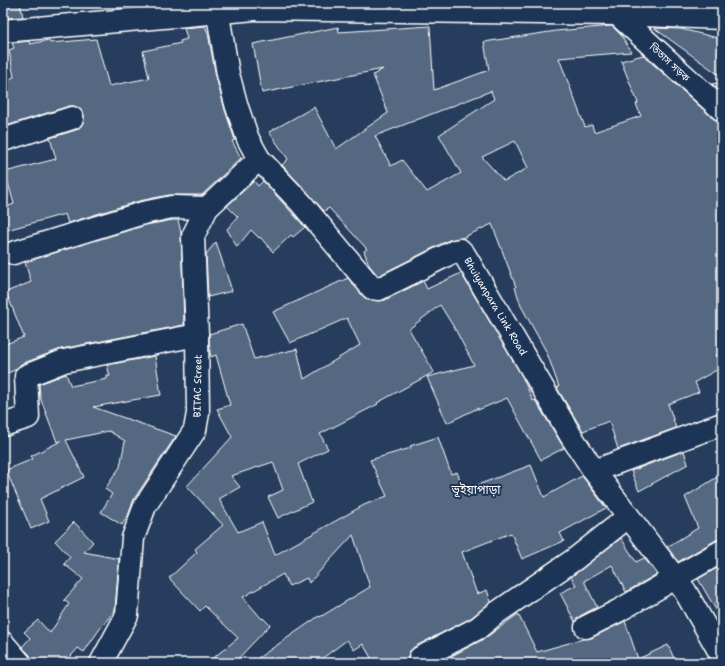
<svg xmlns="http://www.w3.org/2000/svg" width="725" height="666" viewBox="0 0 725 666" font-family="'Shantell Sans','Noto Sans Bengali',sans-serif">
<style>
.building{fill:#556781;stroke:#fff;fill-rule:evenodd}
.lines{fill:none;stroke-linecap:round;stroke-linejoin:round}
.minor-casing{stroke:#fff;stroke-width:25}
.minor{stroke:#1d3557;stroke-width:22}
.labels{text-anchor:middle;stroke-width:4;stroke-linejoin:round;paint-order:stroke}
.street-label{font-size:10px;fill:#fff;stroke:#1d3557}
.quarter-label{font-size:12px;fill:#fff;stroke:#1d3557}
</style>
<rect width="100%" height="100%" fill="#263d5e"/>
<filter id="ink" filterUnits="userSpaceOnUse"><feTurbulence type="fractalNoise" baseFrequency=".025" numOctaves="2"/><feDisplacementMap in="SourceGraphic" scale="8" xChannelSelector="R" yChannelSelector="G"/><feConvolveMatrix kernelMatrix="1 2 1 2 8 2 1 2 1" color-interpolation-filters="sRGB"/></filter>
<g filter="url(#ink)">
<g class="building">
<path d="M3,3H20L23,17L5,18L3,11Z"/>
<path d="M205,26L208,33L216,77L225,110L235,140L232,141L241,158L202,195H169L139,201L68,223L65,214L3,231V208L14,204L5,172L56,159L50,138L76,130L81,126L84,120V114L80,109L74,106H69L3,127V82L14,77L9,50L14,48L12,43L29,41L30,44L49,40L50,43L96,39L109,86L149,78L143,51L181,43L180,41L187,39L184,28Z"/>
<path d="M430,26L434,90L489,70L484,42L556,31L612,26L621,35L631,52L559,58L585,127L592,125L594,132L641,116L636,104L638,103L621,61L643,55L714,119L722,122V350L716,355L722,367L695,382L699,392L668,404L676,428L618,449L609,421L583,431L557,388L559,387L547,353L521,306L515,287H516L492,224L462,238L449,240L378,276L369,265L364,251L367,249L329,208L324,211L282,165L288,159L269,132L314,107L336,149L388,113L373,75L383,69L262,93L253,44L338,27L339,32ZM491,91L494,99L439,135L461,173L427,192L402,160L391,166L375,136ZM515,141L528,168L504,181L482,157Z"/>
<path d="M654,28L681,29L722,39V77Z"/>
<path d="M722,82V93L712,84Z"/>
<path d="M254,181L258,186L263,181L305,227L293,237L291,235L273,252L260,237L259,238L251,230L237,247L227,229L238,217L227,206Z"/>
<path d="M173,220H178L181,233L184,325L61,349L21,364L15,370L3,375V345L24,337L6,292L31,282L25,262L146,225Z"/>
<path d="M216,242L232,291L208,297L206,254Z"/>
<path d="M461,273L522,376L533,401L535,400L564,448L541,460L507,398L478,410V408L447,423L427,377L474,365L455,329L440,305L409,329L434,372L377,403L378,404L320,434L328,449L298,464L312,502L278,518L268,497L283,490L273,462L231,476L240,487L219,499L238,532L262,522L275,555L364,505L387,496L370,460L411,448L410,446L438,437L451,474L457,472L464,490L531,465L544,497L582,476L606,508L560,533L564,541L522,559L511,533L462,552L477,594L487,590L491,602L471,618L414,647L409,652L408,657L409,663H374L363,644L354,650L347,640L316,663H251L319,616L320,617L370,587L353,535L309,583L307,578L289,586L283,574L243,597L262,619L263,618L270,625L234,663H207L238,638L205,606L200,611L169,578L197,552L195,549L223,525L187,486L232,437L217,409L230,405L216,355L211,357L210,353L209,334L242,324L254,359L297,349L304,379L360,345L347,318L290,343L273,312L348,278L363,296L370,300L378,301L385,300L423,281L427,289Z"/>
<path d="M155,356L161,395L93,407L176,436L134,499L128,516L122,525L101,512L112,494L105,489L120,467L125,441L109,431L66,440L84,477L40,499L49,521L31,529L6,470L33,459L31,456L61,441L57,442L40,397L39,384L66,374L71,386L107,379V376H110L107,365Z"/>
<path d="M684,451L688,464L639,491L631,471Z"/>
<path d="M722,474V539L716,540L678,562L667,547L698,528L685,497Z"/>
<path d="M74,522L93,542L84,552L119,559L115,610L99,630L84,652L78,648L65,663H32L30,655L22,647L30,638L24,632L38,620L50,633L69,604L64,600L83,579L64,564L70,557L55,541Z"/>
<path d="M621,538L636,562L644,558L657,574L626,592L612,565L584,581L597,607L580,616L575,622L560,593L576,585L571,577Z"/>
<path d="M722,565V620L698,579Z"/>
<path d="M518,614L537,652L583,639L591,638L625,621L638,659L668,645L676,663H629L632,662L628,663H438L484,639Z"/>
</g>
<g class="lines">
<g class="minor-casing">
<g id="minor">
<path d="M216,3L228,74L237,107L248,139L259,159L301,203L372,288L379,289L455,251L460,250L464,254L571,436L594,471L685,591L722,656"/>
<path d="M617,14L722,110"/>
<path d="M3,31L255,9L617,14L722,18"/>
<path d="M3,140L72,118"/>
<path d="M13,253L143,213L172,207L207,208"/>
<path d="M3,425L28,417L26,376L64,361L197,335"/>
<path d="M594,471L722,424"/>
<path d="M586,627L618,611L722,551"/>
<path d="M3,643L20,663"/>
<path d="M420,658L478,628L495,614L575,559L628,517"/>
<path d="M101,663L127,615L133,538L145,506L195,430L198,413L197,335L193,236L207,208L259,159"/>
</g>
</g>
<use href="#minor" class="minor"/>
</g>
</g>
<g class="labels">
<g class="street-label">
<text transform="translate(670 62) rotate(43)" y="4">তিতাস সড়ক</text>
<text transform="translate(496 306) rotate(59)" y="4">Bhuiyanpara Link Road</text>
<text transform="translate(197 386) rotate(-89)" y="4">BITAC Street</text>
</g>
<g class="quarter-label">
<text x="476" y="494">ভূইয়াপাড়া</text>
</g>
</g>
<rect width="725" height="666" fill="none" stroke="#1d3557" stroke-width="16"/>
<rect x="8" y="8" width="709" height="650" fill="none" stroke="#fff" stroke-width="1.5" filter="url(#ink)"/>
</svg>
